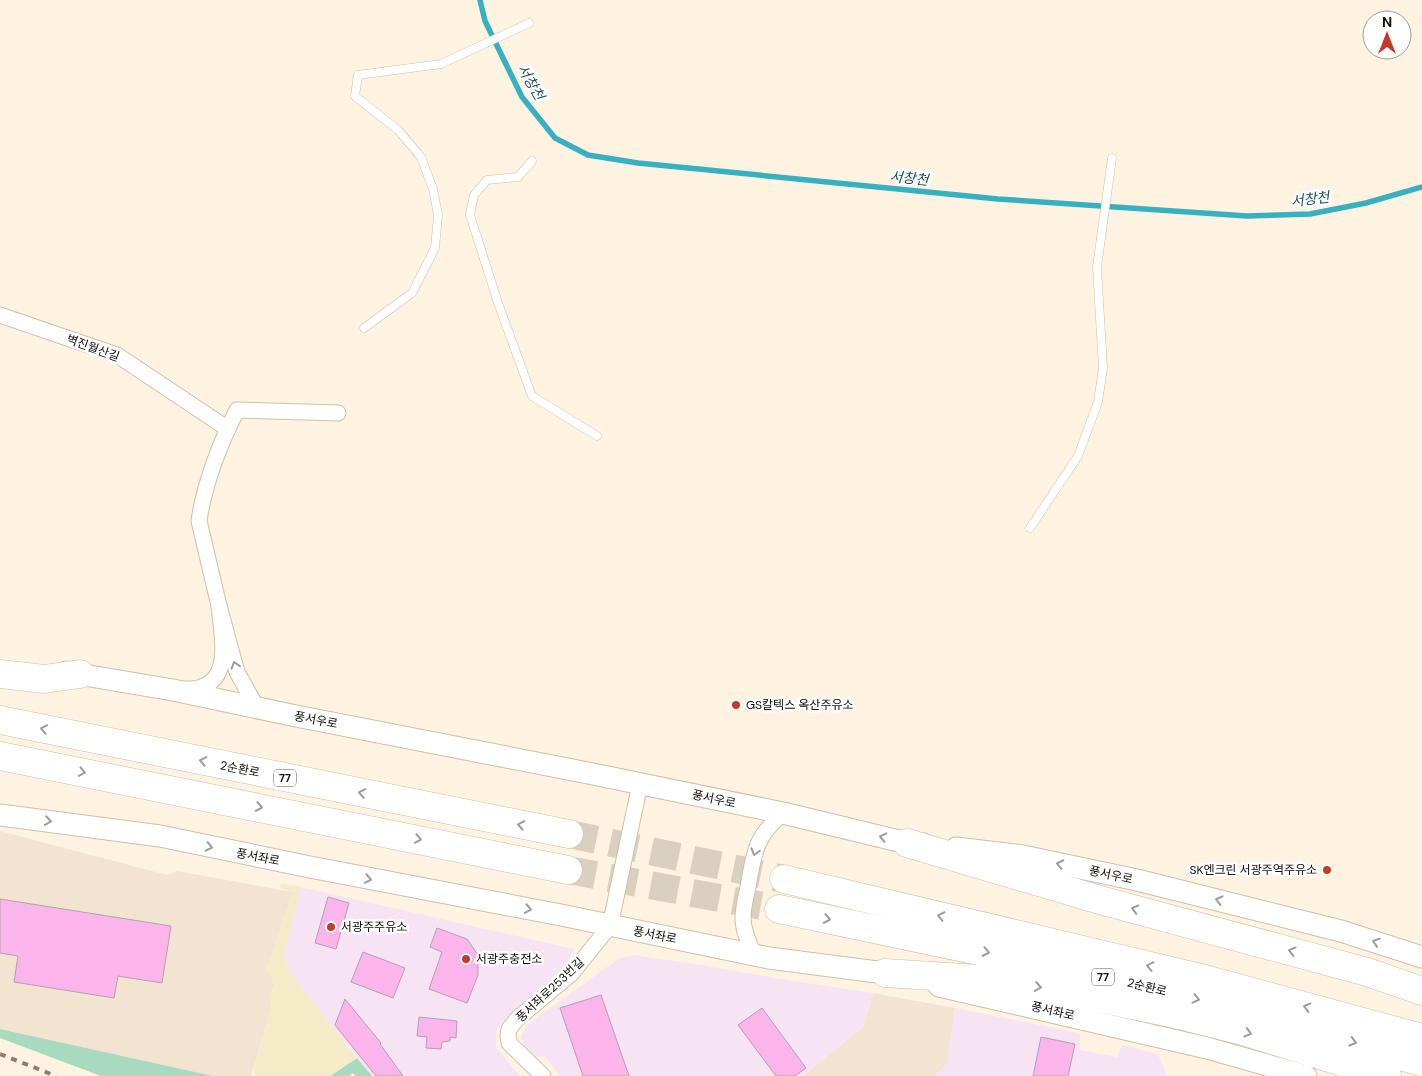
<svg xmlns="http://www.w3.org/2000/svg" width="1422" height="1076" viewBox="0 0 1422 1076" font-family="'DM Sans','Noto Sans KR',sans-serif">
<style>
.commercial{fill:#f3e4d1}
.industrial{fill:#f6e4f5}
.green{fill:#a7dabe}
.sand{fill:#f5ebc6}
.lines{fill:none;stroke-linecap:round;stroke-linejoin:round}
.stream{stroke:#37b0c2;stroke-width:5.5}
.building{fill:#fbb5eb;stroke:#b59faf}
.highway-tunnel{stroke:#dad0bf;stroke-width:28;stroke-dasharray:28 14;stroke-linecap:butt}
.lane-casing{stroke:#cdc0a9;stroke-width:9}
.street-casing{stroke:#cdc0a9;stroke-width:17}
.secondary-casing{stroke:#cdc0a9;stroke-width:23}
.highway-casing{stroke:#cdc0a9;stroke-width:29}
.lane{stroke:#fff;stroke-width:8}
.street{stroke:#fff;stroke-width:15}
.secondary{stroke:#fff;stroke-width:21}
.highway{stroke:#fff;stroke-width:28}
.rail{stroke:#898174;stroke-width:4;stroke-dasharray:6 6;stroke-linecap:butt}
.oneway{stroke:#9f9d9b}
.poi-dot{fill:#c53929;stroke:#fff;stroke-width:2}
.labels{text-anchor:middle;stroke-width:5;stroke-linejoin:round;paint-order:stroke}
.shield{fill:#fff;stroke:#57544f;stroke-width:1}
.shield-label{font-size:11px;font-weight:bold;fill:#0f0b04}
.street-label{font-size:12px;fill:#0f0b04;stroke:#fff}
.poi-label{font-size:12px;fill:#0f0b04;stroke:#fff;text-anchor:start}
.water-label{font-size:14px;font-style:italic;fill:#1d4f57;stroke:#fff}
</style>
<rect width="100%" height="100%" fill="#fef3e0"/>
<g class="commercial">
<path d="M0,831L167,875L177,871L293,892L267,969L275,985L269,997L272,1006L251,1076H213L0,1029Z"/>
<path d="M873,993L955,1008L947,1064L935,1076H803L864,1026Z"/>
</g>
<g class="industrial">
<path d="M301,887L574,949L567,964L507,1017L496,1032V1047L520,1076H372L290,973L284,957Z"/>
<path d="M634,955L701,965L787,980L873,993L864,1026L803,1076H560L544,1055L534,1058L525,1049L521,1037L527,1025L618,959Z"/>
<path d="M955,1008L1080,1033V1050L1117,1057L1122,1045L1158,1054L1167,1076H935L947,1064Z"/>
</g>
<g class="green">
<path d="M0,1029L213,1076H101L0,1038Z"/>
<path d="M357,1058L372,1076H356L353,1073L349,1076H330Z"/>
</g>
<path class="sand" d="M281,883L301,887L284,957L290,973L357,1058L330,1076H257L253,1071L272,1006L269,998L275,985L267,969L293,892L280,888Z"/>
<g class="lines">
<path class="stream" d="M480,0L485,21L522,97L555,138L588,155L638,163L998,199L1247,216L1310,214L1366,203L1422,187"/>
</g>
<g class="building">
<path d="M328,897L349,903L336,949L315,943Z"/>
<path d="M0,899L171,926L162,983L118,976L114,998L14,982L18,956L0,953Z"/>
<path d="M437,928L467,939L478,955V975L467,1003L429,989L442,952L430,947Z"/>
<path d="M363,952L405,968L393,998L351,982Z"/>
<path d="M601,995L629,1076H583L560,1008Z"/>
<path d="M345,999L381,1043L380,1044L403,1076H376L335,1025Z"/>
<path d="M762,1008L806,1068L795,1076H776L738,1025Z"/>
<path d="M419,1017L457,1021L456,1038L450,1037V1041L442,1042L441,1049L426,1048L427,1037L417,1036Z"/>
<path d="M1041,1037L1075,1044L1068,1076H1033Z"/>
</g>
<g class="lines">
<g class="highway-tunnel">
<path d="M569,834L784,879"/>
<path d="M568,870L779,909"/>
</g>
<g class="lane-casing">
<g id="lane">
<path d="M532,161L518,177L487,180L474,195L470,215L498,303L532,396L597,436"/>
<path d="M364,328L412,293L435,248L438,215L433,189L421,157L398,130L355,96L358,75L441,64L529,23"/>
<path d="M1030,528L1078,456L1098,402L1103,368L1097,267L1112,158"/>
</g>
</g>
<g class="street-casing">
<g id="street">
<path d="M0,315L117,355L228,429"/>
<path d="M219,606L199,521C204,485 220,443 237,410L338,413"/>
<path d="M186,689C191,689 197,689 201,687C233,678 221,630 219,606L237,672L257,708"/>
<path d="M754,955C749,943 743,931 743,918C743,908 746,897 748,887C754,853 755,837 783,813"/>
<path d="M543,1076L509,1043L508,1035L509,1029L517,1019L571,974L610,926L640,784"/>
</g>
</g>
<g class="secondary-casing">
<g id="secondary">
<path d="M66,672L173,690L296,716L588,773L783,813L907,843L923,844"/>
<path d="M0,815L160,836L310,867L561,915L769,958L885,973L900,977"/>
<path d="M956,848L1023,856L1137,880L1341,931L1422,957"/>
<path d="M939,986L1207,1048L1306,1076"/>
</g>
</g>
<g class="highway-casing">
<g id="highway">
<path d="M0,674L44,679L80,674"/>
<path d="M0,720L569,834"/>
<path d="M0,756L568,870"/>
<path d="M907,843L1100,900L1367,972L1422,991"/>
<path d="M784,879L1197,977L1422,1038"/>
<path d="M779,909L1121,981L1232,1008L1422,1062"/>
<path d="M885,973L995,980L1069,992L1171,1013L1243,1031L1387,1076"/>
</g>
</g>
<use href="#lane" class="lane"/>
<use href="#street" class="street"/>
<use href="#secondary" class="secondary"/>
<use href="#highway" class="highway"/>
<path class="rail" d="M0,1054L56,1076"/>
</g>
<defs><path id="oneway-chevron" d="M-2-3.5L2.5 0L-2 3.5" fill="none" stroke-width="1.6" stroke-linecap="round" stroke-linejoin="round" transform="scale(1.25)"/></defs>
<g class="oneway">
<use href="#oneway-chevron" transform="translate(235 665) rotate(-107)"/>
<use href="#oneway-chevron" transform="translate(44 729) rotate(-169)"/>
<use href="#oneway-chevron" transform="translate(203 761) rotate(-169)"/>
<use href="#oneway-chevron" transform="translate(82 772) rotate(11)"/>
<use href="#oneway-chevron" transform="translate(362 793) rotate(-169)"/>
<use href="#oneway-chevron" transform="translate(259 807) rotate(11)"/>
<use href="#oneway-chevron" transform="translate(48 821) rotate(8)"/>
<use href="#oneway-chevron" transform="translate(521 825) rotate(-169)"/>
<use href="#oneway-chevron" transform="translate(883 837) rotate(-167)"/>
<use href="#oneway-chevron" transform="translate(418 839) rotate(11)"/>
<use href="#oneway-chevron" transform="translate(209 847) rotate(13)"/>
<use href="#oneway-chevron" transform="translate(755 852) rotate(106)"/>
<use href="#oneway-chevron" transform="translate(1060 864) rotate(-168)"/>
<use href="#oneway-chevron" transform="translate(368 879) rotate(11)"/>
<use href="#oneway-chevron" transform="translate(1219 900) rotate(-166)"/>
<use href="#oneway-chevron" transform="translate(528 909) rotate(11)"/>
<use href="#oneway-chevron" transform="translate(1135 909) rotate(-165)"/>
<use href="#oneway-chevron" transform="translate(941 916) rotate(-167)"/>
<use href="#oneway-chevron" transform="translate(827 919) rotate(11)"/>
<use href="#oneway-chevron" transform="translate(1376 942) rotate(-162)"/>
<use href="#oneway-chevron" transform="translate(1292 951) rotate(-165)"/>
<use href="#oneway-chevron" transform="translate(986 952) rotate(12)"/>
<use href="#oneway-chevron" transform="translate(1150 966) rotate(-167)"/>
<use href="#oneway-chevron" transform="translate(1038 987) rotate(9)"/>
<use href="#oneway-chevron" transform="translate(1196 999) rotate(14)"/>
<use href="#oneway-chevron" transform="translate(1307 1007) rotate(-165)"/>
<use href="#oneway-chevron" transform="translate(1248 1033) rotate(17)"/>
<use href="#oneway-chevron" transform="translate(1353 1042) rotate(16)"/>
</g>
<g class="poi-dot">
<circle cx="736" cy="705" r="5"/>
<circle cx="1327" cy="870" r="5"/>
<circle cx="331" cy="927" r="5"/>
<circle cx="466" cy="959" r="5"/>
</g>
<g class="labels">
<g class="shield">
<rect x="274" y="769.5" width="22" height="17" rx="4"/>
<rect x="1092" y="968.5" width="22" height="17" rx="4"/>
</g>
<g class="shield-label">
<text x="285" y="782">77</text>
<text x="1103" y="981">77</text>
</g>
<g class="street-label">
<text transform="translate(93 348) rotate(20)" y="4">벽진월산길</text>
<text transform="translate(316 720) rotate(11)" y="4">풍서우로</text>
<text transform="translate(240 769) rotate(11)" y="4">2순환로</text>
<text transform="translate(714 799) rotate(12)" y="4">풍서우로</text>
<text transform="translate(258 857) rotate(11)" y="4">풍서좌로</text>
<text transform="translate(1111 875) rotate(12)" y="4">풍서우로</text>
<text transform="translate(655 935) rotate(11)" y="4">풍서좌로</text>
<text transform="translate(1147 987) rotate(14)" y="4">2순환로</text>
<text transform="translate(550 990) rotate(-43)" y="4">풍서좌로253번길</text>
<text transform="translate(1053 1011) rotate(13)" y="4">풍서좌로</text>
</g>
<g class="poi-label">
<text x="746" y="709">GS칼텍스 옥산주유소</text>
<text x="1317" y="874" text-anchor="end">SK엔크린 서광주역주유소</text>
<text x="341" y="931">서광주주유소</text>
<text x="476" y="963">서광주충전소</text>
</g>
<g class="water-label">
<text transform="translate(531 82) rotate(60)" y="5">서창천</text>
<text transform="translate(909 178) rotate(6)" y="5">서창천</text>
<text transform="translate(1310 199) rotate(-7)" y="5">서창천</text>
</g>
</g>
<g transform="translate(1387 35)"><circle r="24" fill="#ffffff" stroke="#9f9d9b"/>
<path d="M0-4L9 19L0 12L-9 19Z" fill="#c53929"/>
<text y="-8" font-size="14" font-weight="bold" text-anchor="middle" fill="#0f0b04">N</text>
</g>
</svg>
